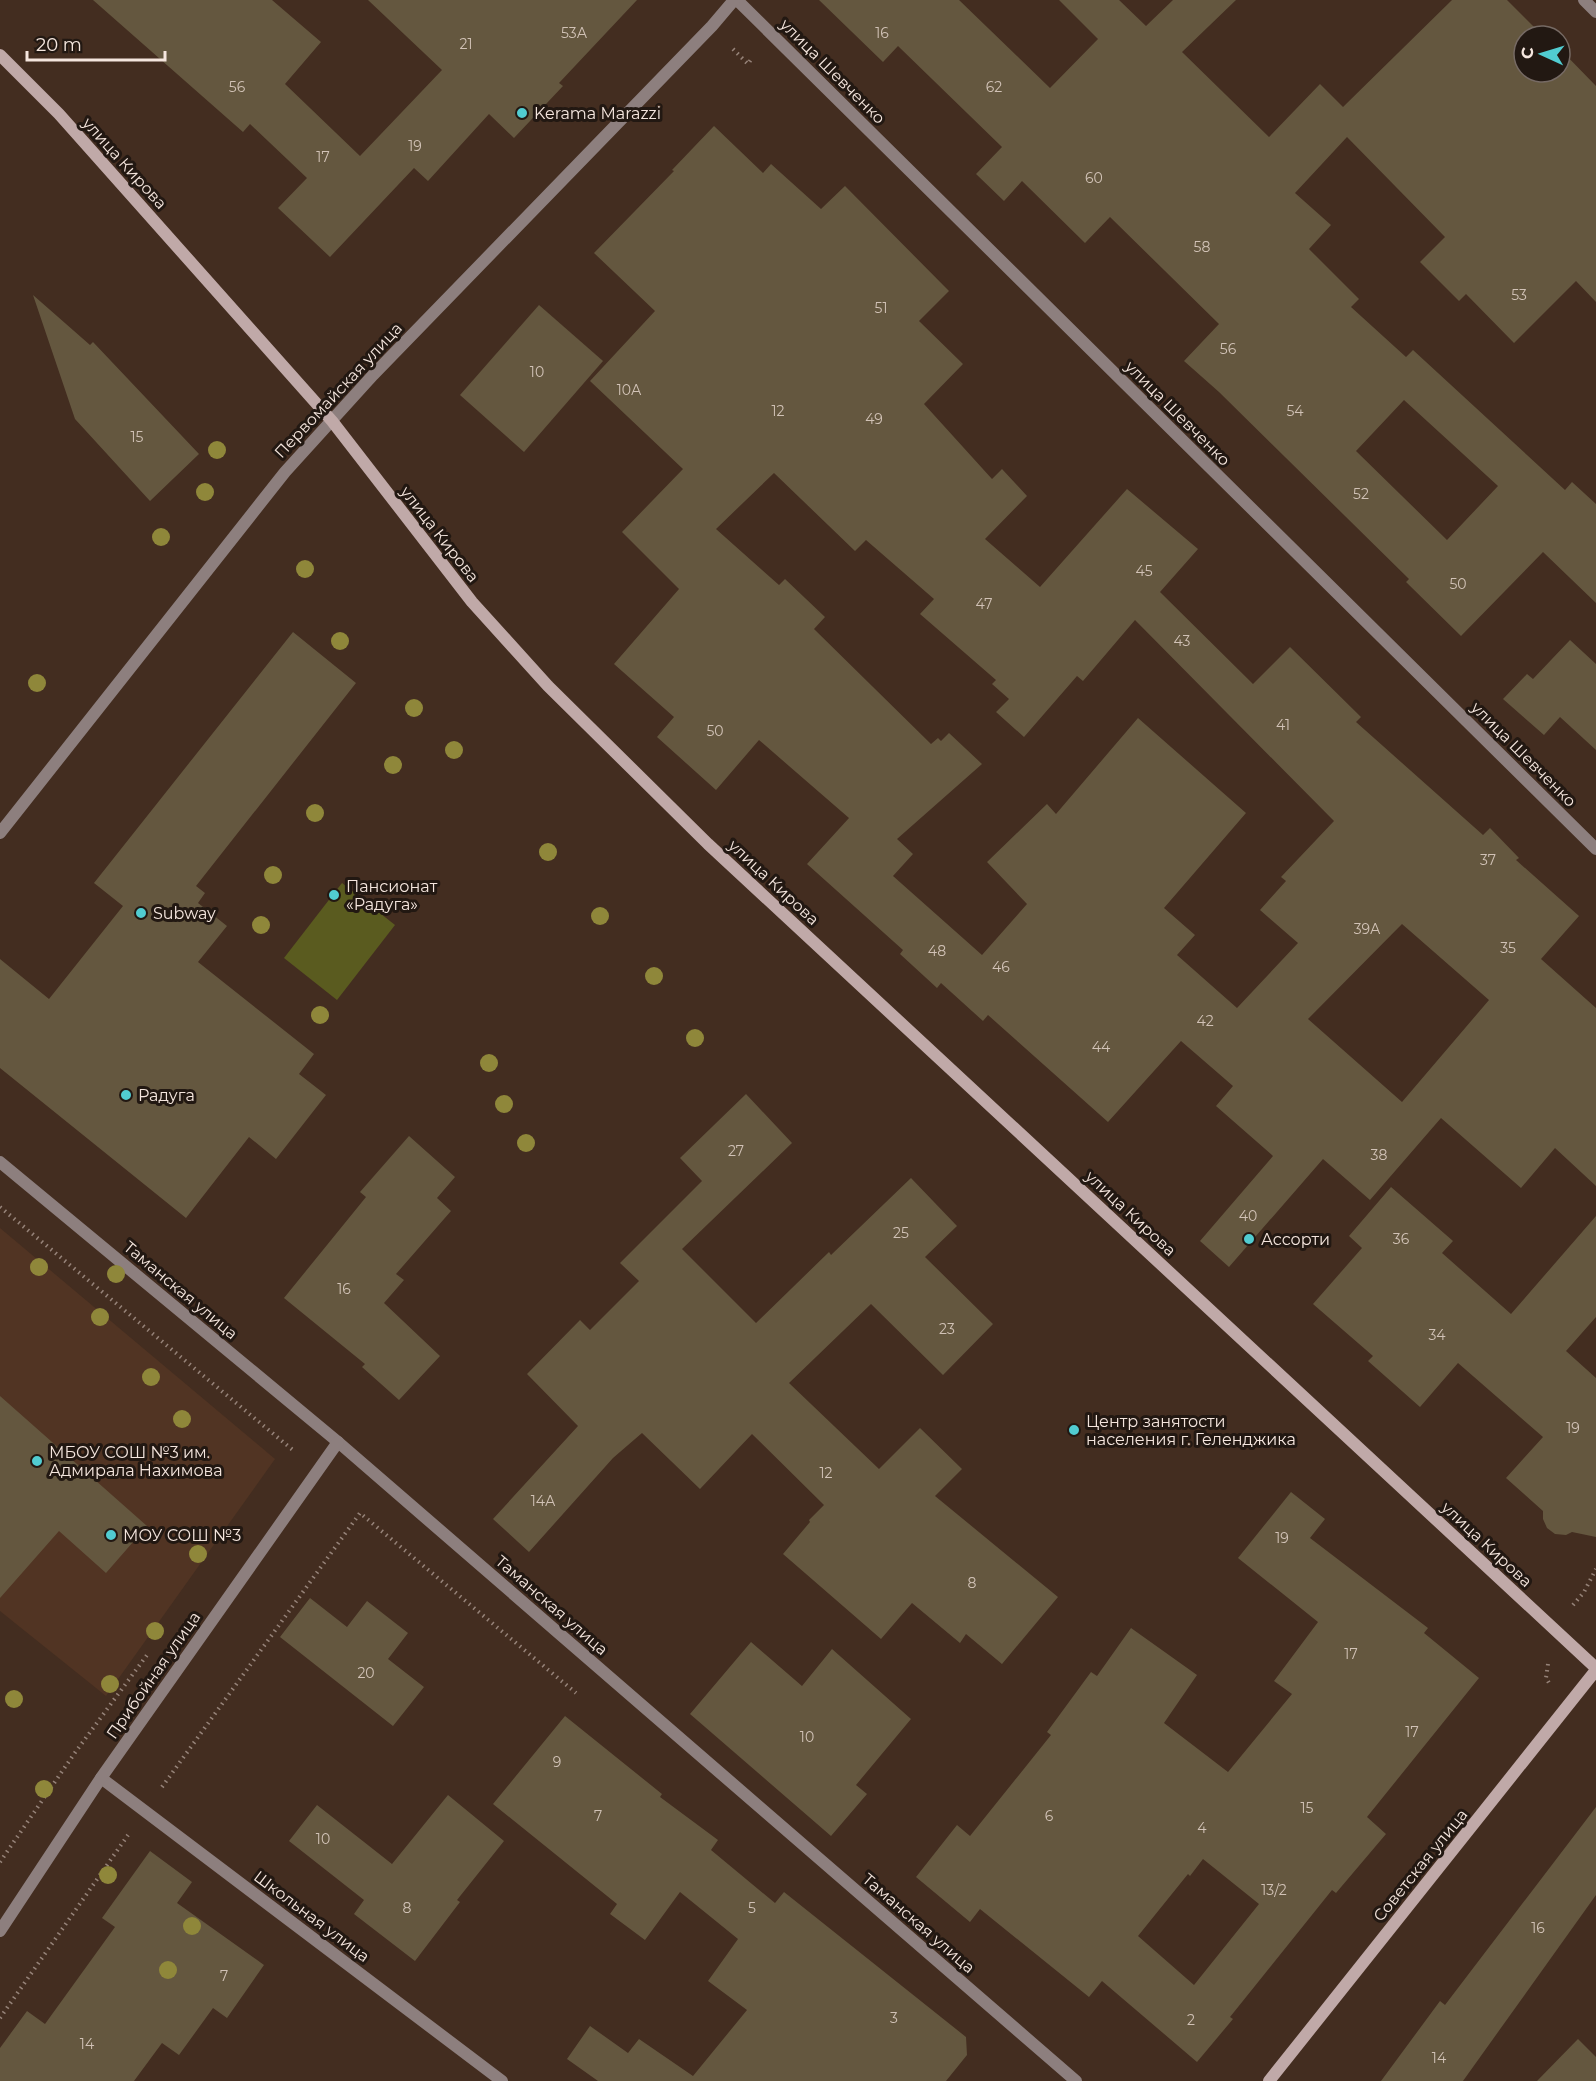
<svg xmlns="http://www.w3.org/2000/svg" width="1596" height="2081" viewBox="0 0 1596 2081" font-family="Montserrat,sans-serif">
<style>
.built{fill:#513423}
.green{fill:#5a5b1f}
.building{fill:#64573f;fill-rule:evenodd}
.lines{fill:none;stroke-linecap:round;stroke-linejoin:round}
.path{stroke:#968379;stroke-width:4;stroke-dasharray:1.5 4.5;stroke-linecap:butt}
.street{stroke:#8d7f7e;stroke-width:12}
.secondary{stroke:#c0a9a8;stroke-width:12}
.tree{fill:#8f873a}
.poi-dot{fill:#51ccd1;stroke:#221812;stroke-width:2}
.labels{text-anchor:middle;stroke-width:6;stroke-linejoin:round;paint-order:stroke}
.number-label{font-size:14px;fill:#d1c2b6}
.street-label{font-size:16px;fill:#f5e6de;stroke:#221812}
.poi-label{font-size:16px;fill:#f5e6de;stroke:#221812;text-anchor:start}
</style>
<rect width="100%" height="100%" fill="#432d20"/>
<path class="built" d="M0,1228L275,1459L106,1696L0,1611Z"/>
<path class="green" d="M342,883L395,925L337,1000L284,958Z"/>
<g class="building">
<path d="M93,0H272L321,42L285,84L360,156L442,70L368,0H637L559,83L563,86L514,138L489,114L428,181L414,168L330,257L278,208L307,178L250,124L243,132Z"/>
<path d="M819,0H959L1050,88L1098,39L1059,0H1119L1146,26L1173,0H1236L1182,52L1269,137L1320,84L1343,107L1452,0H1507L1543,36H1524V72H1560V49L1596,86V302L1576,281L1514,343L1466,294L1459,301L1420,262L1445,237L1347,137L1295,193L1331,225L1309,249L1359,299L1351,307L1406,357L1413,350L1565,490L1572,482L1596,504V603L1543,552L1461,636L1406,582L1409,579L1219,392L1184,361L1219,324L1110,217L1085,243L1022,181L1004,201L976,174L1002,147L898,46L883,62ZM1404,400L1498,486L1447,540L1356,451Z"/>
<path d="M714,126L763,173L771,164L821,209L845,186L949,291L919,321L963,364L924,404L992,479L1002,469L1027,496L985,539L1040,587L1127,489L1198,549L1160,592L1253,684L1290,647L1361,717L1356,722L1483,835L1490,828L1519,858L1516,860L1579,916L1541,959L1596,1008V1186L1555,1148L1521,1188L1441,1118L1370,1200L1323,1159L1229,1267L1200,1241L1273,1156L1216,1106L1233,1086L1181,1041L1108,1122L988,1015L983,1021L941,983L937,988L900,954L903,950L807,864L849,818L759,740L716,790L657,737L674,717L614,664L679,589L622,532L683,469L590,381L655,311L594,253L674,171L672,170ZM774,473L855,551L866,540L934,599L920,614L996,680L992,684L1009,699L996,712L1024,737L1077,676L1083,681L1135,620L1334,821L1281,877L1286,881L1260,910L1298,943L1237,1008L1177,955L1195,935L1164,908L1246,813L1138,718L1056,814L1047,804L987,862L1027,904L982,955L893,876L913,854L897,839L982,764L949,733L941,741L938,738L931,744L814,629L825,617L785,579L779,585L716,529ZM1402,924L1489,1000L1402,1102L1308,1019Z"/>
<path d="M33,295L90,345L93,342L199,454L150,501L75,419Z"/>
<path d="M539,305L603,361L524,452L460,395Z"/>
<path d="M293,632L356,683L196,886L205,893L198,903L227,926L198,962L314,1054L299,1074L326,1095L276,1159L249,1137L186,1218L0,1068V959L49,999L123,906L94,883Z"/>
<path d="M1570,640L1596,664V750L1560,717L1544,735L1503,699L1527,674L1533,679Z"/>
<path d="M746,1094L792,1143L682,1249L756,1323L829,1252L831,1255L911,1178L957,1226L925,1257L993,1324L943,1375L871,1304L789,1383L879,1469L920,1428L962,1469L935,1496L1058,1597L1002,1664L966,1634L960,1643L912,1603L881,1639L783,1554L810,1522L809,1520L824,1505L752,1434L700,1489L642,1433L613,1458L529,1552L493,1519L578,1426L527,1374L580,1320L590,1330L639,1281L620,1263L702,1181L680,1158Z"/>
<path d="M409,1136L455,1177L437,1198L451,1211L396,1274L404,1280L384,1303L440,1356L399,1400L362,1367L365,1364L284,1298L366,1197L360,1192Z"/>
<path d="M1391,1187L1453,1241L1442,1253L1511,1314L1596,1216V1317L1566,1351L1596,1378V1537L1572,1532L1566,1535L1555,1534L1547,1528L1543,1519V1511L1506,1478L1543,1437L1458,1363L1420,1407L1368,1361L1373,1356L1313,1304L1362,1248L1349,1236Z"/>
<path d="M0,1396L147,1526L106,1573L59,1531L0,1598Z"/>
<path d="M1291,1492L1325,1519L1310,1538L1428,1628L1424,1633L1479,1678L1367,1817L1386,1834L1336,1893L1332,1890L1230,2017L1233,2019L1197,2062L1102,1981L1089,1997L980,1909L970,1922L916,1877L957,1825L970,1836L1051,1735L1047,1732L1091,1672L1097,1676L1131,1628L1197,1675L1164,1723L1228,1772L1292,1694L1274,1681L1318,1622L1238,1558ZM1203,1859L1259,1904L1194,1985L1138,1936L1188,1874L1190,1876Z"/>
<path d="M310,1598L347,1627L367,1601L408,1633L388,1659L424,1687L393,1726L280,1637Z"/>
<path d="M751,1642L802,1686L832,1649L911,1719L856,1785L867,1794L831,1836L690,1714Z"/>
<path d="M565,1716L662,1794L660,1797L718,1840L711,1850L775,1903L784,1892L966,2037L967,2055L946,2081H598L567,2059L590,2026L628,2053L639,2039L693,2076L747,2010L708,1981L738,1939L680,1892L645,1940L610,1914L617,1904L493,1804Z"/>
<path d="M448,1795L504,1841L457,1900L460,1902L415,1961L354,1914L364,1900L289,1841L317,1805L392,1864Z"/>
<path d="M1596,1807V1895L1463,2081H1381L1440,2001L1445,2005Z"/>
<path d="M150,1851L192,1882L177,1903L264,1965L227,2018L213,2008L179,2055L162,2043L134,2081H0V2048L27,2011L45,2024L115,1927L102,1918Z"/>
<path d="M1578,2039L1596,2057V2081H1537Z"/>
</g>
<g class="lines">
<g class="path">
<path d="M733,49L748,64L752,58"/>
<path d="M0,1207L294,1451"/>
<path d="M1573,1605L1584,1592L1596,1569"/>
<path d="M1548,1664L1546,1678L1549,1683"/>
<path d="M162,1787L360,1513L576,1693"/>
<path d="M0,1862L74,1754L147,1655"/>
<path d="M0,2018L128,1835"/>
</g>
<g class="street">
<path d="M737,0L1596,849"/>
<path d="M1584,0L1596,12"/>
<path d="M0,833L285,472L373,375L712,26L734,0"/>
<path d="M0,1162L338,1442L1076,2081"/>
<path d="M101,1778L502,2081"/>
<path d="M0,1931L101,1778L338,1442"/>
</g>
<g class="secondary">
<path d="M0,55L59,114L332,421L472,602L548,686L708,844L1596,1668"/>
<path d="M1269,2081L1596,1670"/>
</g>
</g>
<g class="tree">
<circle cx="217" cy="450" r="9"/>
<circle cx="205" cy="492" r="9"/>
<circle cx="161" cy="537" r="9"/>
<circle cx="305" cy="569" r="9"/>
<circle cx="340" cy="641" r="9"/>
<circle cx="37" cy="683" r="9"/>
<circle cx="414" cy="708" r="9"/>
<circle cx="454" cy="750" r="9"/>
<circle cx="393" cy="765" r="9"/>
<circle cx="315" cy="813" r="9"/>
<circle cx="548" cy="852" r="9"/>
<circle cx="273" cy="875" r="9"/>
<circle cx="600" cy="916" r="9"/>
<circle cx="261" cy="925" r="9"/>
<circle cx="654" cy="976" r="9"/>
<circle cx="320" cy="1015" r="9"/>
<circle cx="695" cy="1038" r="9"/>
<circle cx="489" cy="1063" r="9"/>
<circle cx="504" cy="1104" r="9"/>
<circle cx="526" cy="1143" r="9"/>
<circle cx="39" cy="1267" r="9"/>
<circle cx="116" cy="1274" r="9"/>
<circle cx="100" cy="1317" r="9"/>
<circle cx="151" cy="1377" r="9"/>
<circle cx="182" cy="1419" r="9"/>
<circle cx="198" cy="1554" r="9"/>
<circle cx="155" cy="1631" r="9"/>
<circle cx="110" cy="1684" r="9"/>
<circle cx="14" cy="1699" r="9"/>
<circle cx="44" cy="1789" r="9"/>
<circle cx="108" cy="1875" r="9"/>
<circle cx="192" cy="1926" r="9"/>
<circle cx="168" cy="1970" r="9"/>
</g>
<g class="poi-dot">
<circle cx="522" cy="113" r="6"/>
<circle cx="334" cy="895" r="6"/>
<circle cx="141" cy="913" r="6"/>
<circle cx="126" cy="1095" r="6"/>
<circle cx="1249" cy="1239" r="6"/>
<circle cx="1074" cy="1430" r="6"/>
<circle cx="37" cy="1461" r="6"/>
<circle cx="111" cy="1535" r="6"/>
</g>
<g class="labels">
<g class="number-label">
<text x="574" y="38">53А</text>
<text x="882" y="38">16</text>
<text x="466" y="49">21</text>
<text x="237" y="92">56</text>
<text x="994" y="92">62</text>
<text x="415" y="151">19</text>
<text x="323" y="162">17</text>
<text x="1094" y="183">60</text>
<text x="1202" y="252">58</text>
<text x="1519" y="300">53</text>
<text x="881" y="313">51</text>
<text x="1228" y="354">56</text>
<text x="537" y="377">10</text>
<text x="629" y="395">10А</text>
<text x="778" y="416">12</text>
<text x="1295" y="416">54</text>
<text x="874" y="424">49</text>
<text x="137" y="442">15</text>
<text x="1361" y="499">52</text>
<text x="1144" y="576">45</text>
<text x="1458" y="589">50</text>
<text x="984" y="609">47</text>
<text x="1182" y="646">43</text>
<text x="1283" y="730">41</text>
<text x="715" y="736">50</text>
<text x="1488" y="865">37</text>
<text x="1367" y="934">39А</text>
<text x="1508" y="953">35</text>
<text x="937" y="956">48</text>
<text x="1001" y="972">46</text>
<text x="1205" y="1026">42</text>
<text x="1101" y="1052">44</text>
<text x="736" y="1156">27</text>
<text x="1379" y="1160">38</text>
<text x="1248" y="1221">40</text>
<text x="901" y="1238">25</text>
<text x="1401" y="1244">36</text>
<text x="344" y="1294">16</text>
<text x="947" y="1334">23</text>
<text x="1437" y="1340">34</text>
<text x="1573" y="1433">19</text>
<text x="826" y="1478">12</text>
<text x="543" y="1506">14А</text>
<text x="1282" y="1543">19</text>
<text x="972" y="1588">8</text>
<text x="1351" y="1659">17</text>
<text x="366" y="1678">20</text>
<text x="1412" y="1737">17</text>
<text x="807" y="1742">10</text>
<text x="557" y="1767">9</text>
<text x="1307" y="1813">15</text>
<text x="598" y="1821">7</text>
<text x="1049" y="1821">6</text>
<text x="1202" y="1833">4</text>
<text x="323" y="1844">10</text>
<text x="1274" y="1895">13/2</text>
<text x="407" y="1913">8</text>
<text x="752" y="1913">5</text>
<text x="1538" y="1933">16</text>
<text x="224" y="1981">7</text>
<text x="894" y="2023">3</text>
<text x="1191" y="2025">2</text>
<text x="87" y="2049">14</text>
<text x="1439" y="2063">14</text>
</g>
<g class="street-label">
<text transform="translate(833 71) rotate(45)" y="6">улица Шевченко</text>
<text transform="translate(125 163) rotate(48)" y="6">улица Кирова</text>
<text transform="translate(338 390) rotate(-47)" y="6">Первомайская улица</text>
<text transform="translate(1178 413) rotate(45)" y="6">улица Шевченко</text>
<text transform="translate(440 534) rotate(52)" y="6">улица Кирова</text>
<text transform="translate(1524 754) rotate(45)" y="6">улица Шевченко</text>
<text transform="translate(774 882) rotate(43)" y="6">улица Кирова</text>
<text transform="translate(1131 1213) rotate(43)" y="6">улица Кирова</text>
<text transform="translate(181 1290) rotate(40)" y="6">Таманская улица</text>
<text transform="translate(1487 1544) rotate(43)" y="6">улица Кирова</text>
<text transform="translate(552 1605) rotate(41)" y="6">Таманская улица</text>
<text transform="translate(153 1675) rotate(-55)" y="6">Прибойная улица</text>
<text transform="translate(1420 1865) rotate(-51)" y="6">Советская улица</text>
<text transform="translate(312 1916) rotate(37)" y="6">Школьная улица</text>
<text transform="translate(919 1923) rotate(41)" y="6">Таманская улица</text>
</g>
<g class="poi-label">
<text x="534" y="119">Kerama Marazzi</text>
<text x="346" y="892">Пансионат<tspan x="346" dy="18">«Радуга»</tspan></text>
<text x="153" y="919">Subway</text>
<text x="138" y="1101">Радуга</text>
<text x="1261" y="1245">Ассорти</text>
<text x="1086" y="1427">Центр занятости<tspan x="1086" dy="18">населения г. Геленджика</tspan></text>
<text x="49" y="1458">МБОУ СОШ №3 им.<tspan x="49" dy="18">Адмирала Нахимова</tspan></text>
<text x="123" y="1541">МОУ СОШ №3</text>
</g>
</g>
<g transform="translate(1542 54) rotate(274)"><circle r="28" fill="#221812" stroke="#766a64" stroke-width="1.5"/>
<path d="M0-4.5L10 22L0 15L-10 22Z" fill="#51ccd1"/>
<text y="-9" font-size="16" font-weight="bold" text-anchor="middle" fill="#f5e6de">С</text>
</g>
<path d="M27 51v9h138v-9" fill="none" stroke="#f5e6de" stroke-width="3"/>
<text x="36" y="51" font-size="18" fill="#f5e6de" stroke="#221812" stroke-width="4.5" paint-order="stroke">20 m</text>
</svg>
